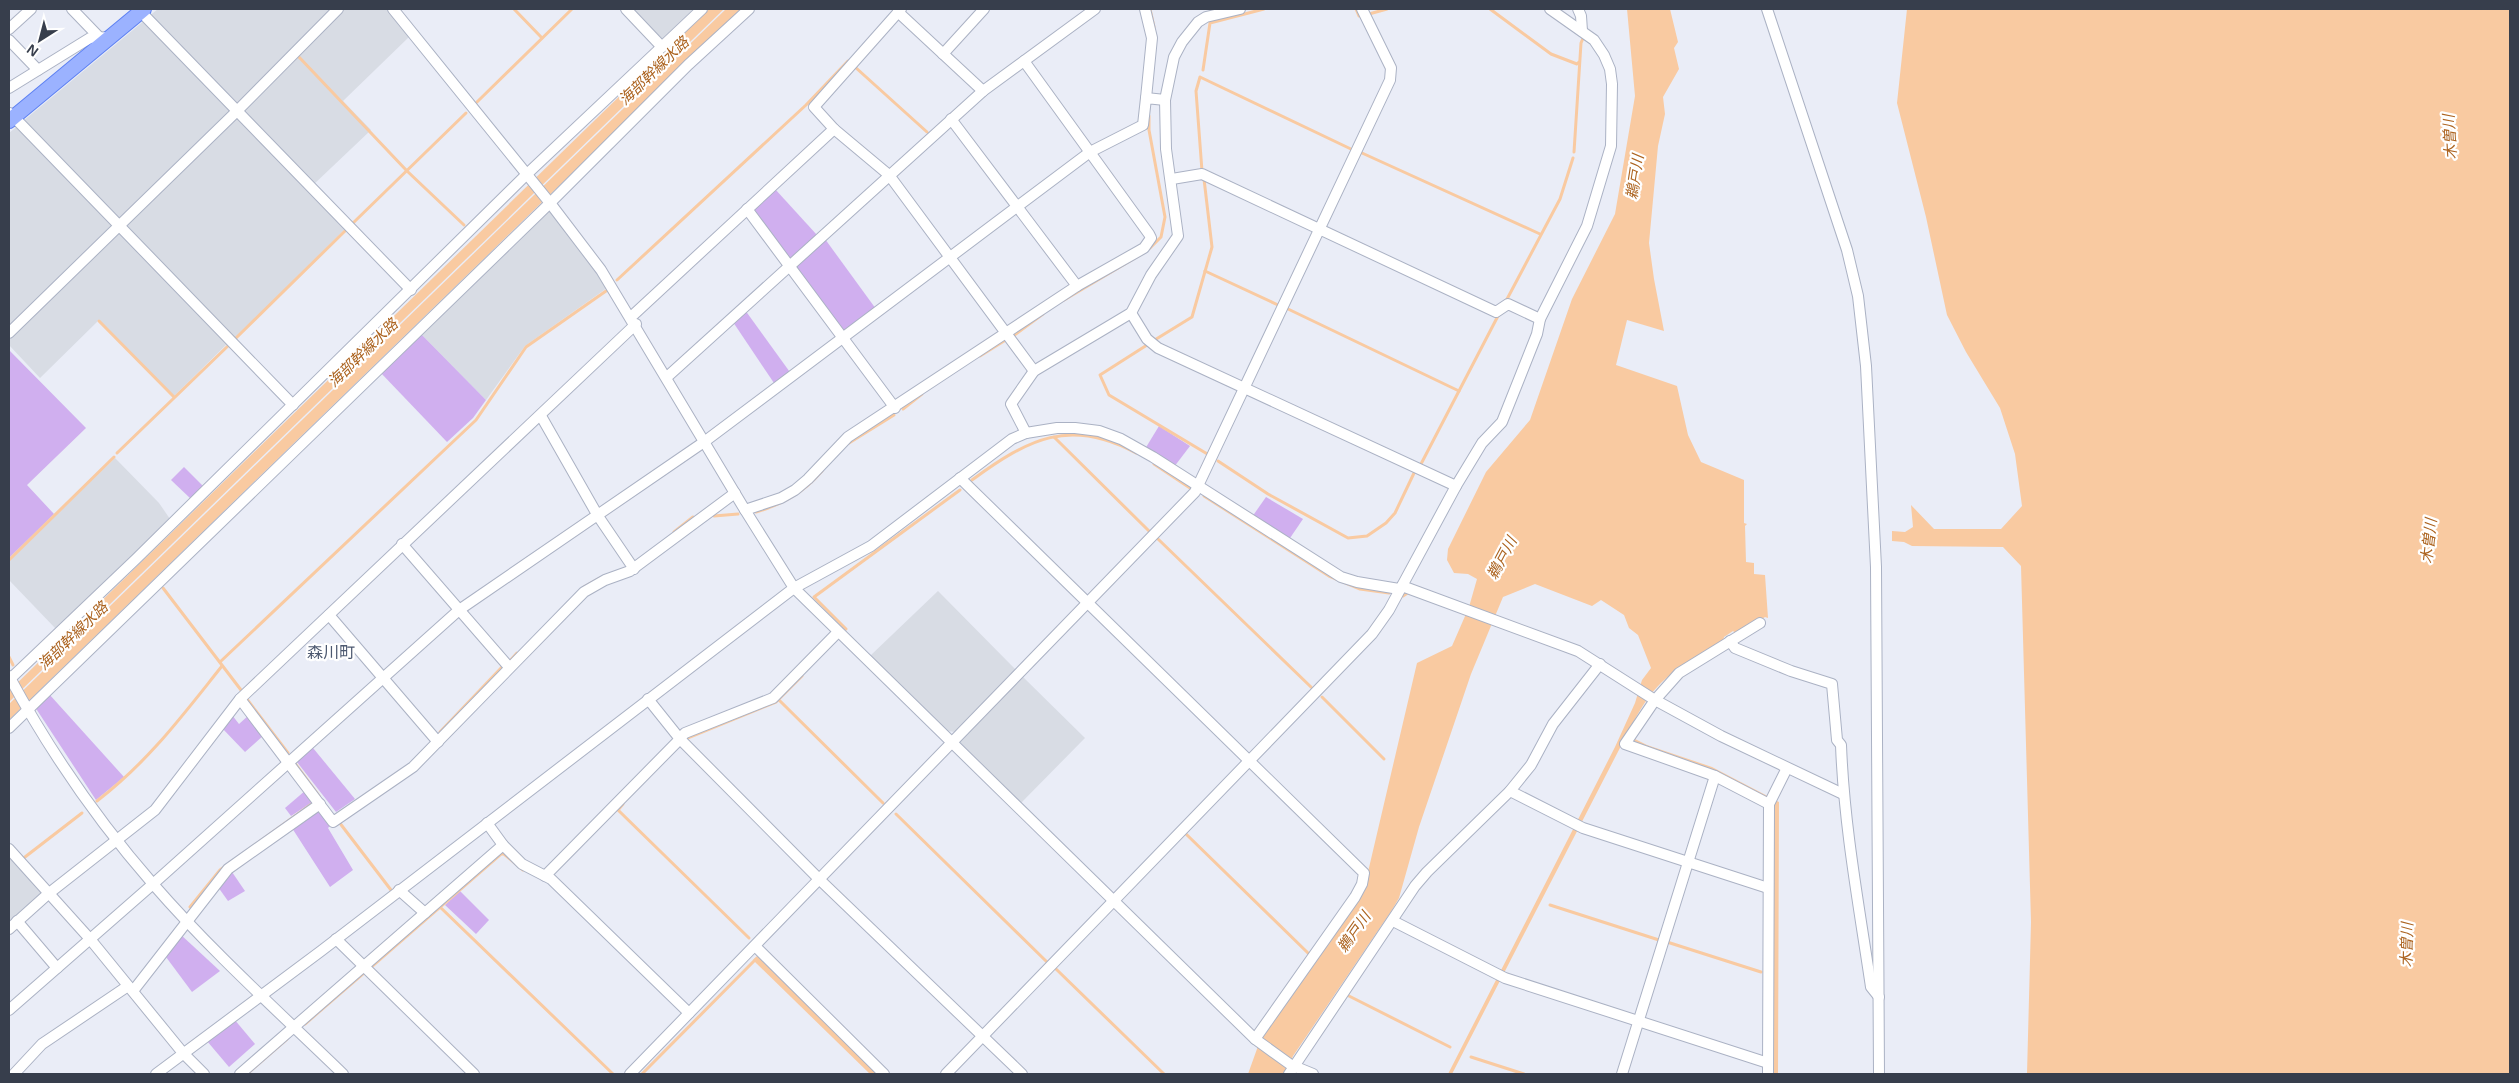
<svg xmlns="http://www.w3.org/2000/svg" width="2519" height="1083" viewBox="0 0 2519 1083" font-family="Helvetica,'Noto Sans JP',sans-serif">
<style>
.industrial{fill:#d8dce4}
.green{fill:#d0afef}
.water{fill:#f9caa1}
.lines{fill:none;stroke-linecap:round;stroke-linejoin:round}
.stream{stroke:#f9caa1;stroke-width:3}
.minor-casing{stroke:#abb2c4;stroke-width:12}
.major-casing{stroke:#5d81f2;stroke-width:16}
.minor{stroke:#fff;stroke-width:10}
.major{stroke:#9bb2ff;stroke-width:14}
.labels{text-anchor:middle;stroke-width:4.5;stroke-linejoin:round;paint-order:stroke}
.water-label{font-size:15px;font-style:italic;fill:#ac631f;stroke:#fff}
.quarter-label{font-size:16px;fill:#4d5970;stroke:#fff}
</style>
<rect width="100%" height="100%" fill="#eaedf7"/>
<g class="industrial">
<path d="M158,9H335L237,105L148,17Z"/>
<path d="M344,9H387L409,37L343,101L371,130L312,186L242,109Z"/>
<path d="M633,9H694L663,38H659Z"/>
<path d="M145,20L233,110L119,220L22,122Z"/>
<path d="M236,118H240L346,228L234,339L128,231V222Z"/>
<path d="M19,125L115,225L9,328V133Z"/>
<path d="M550,209L572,236L607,288L525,346L486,400L420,333Z"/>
<path d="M118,232L229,342L174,396L99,320L40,378L9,345V340Z"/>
<path d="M115,458L159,503L170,519L56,629L9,580V561Z"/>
<path d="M938,591L1017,671L956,732L946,731L870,656Z"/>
<path d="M1022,676L1085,738L1021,803L958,741Z"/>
<path d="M9,855L41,892V896L9,924Z"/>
</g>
<g class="green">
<path d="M775,189L817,235L792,259L788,258L753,212L754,208Z"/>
<path d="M825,239L876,309L846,333L842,331L796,270L797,264Z"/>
<path d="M745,310L792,375L776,386L733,322Z"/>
<path d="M420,333L486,400L473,418L447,442L380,372Z"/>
<path d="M9,350L86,428L27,485L54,514L9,558Z"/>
<path d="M1159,426L1190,446L1174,467L1145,449Z"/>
<path d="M184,467L204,487L191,499L171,480Z"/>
<path d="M1266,497L1303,519L1288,541L1252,517Z"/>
<path d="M49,694L124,777L96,800L35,707Z"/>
<path d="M232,715L239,724L249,715L264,735L245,752L222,728Z"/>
<path d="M313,748L355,799L336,812L297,762Z"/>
<path d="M306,790L314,801L291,816L285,808Z"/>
<path d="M318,809L332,824L328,828L353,870L330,887L292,828Z"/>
<path d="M232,872L245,891L228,901L218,887Z"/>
<path d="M460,891L489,920L476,934L445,905Z"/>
<path d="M180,934L220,971L192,992L166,957Z"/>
<path d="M234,1019L255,1044L229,1067L207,1041Z"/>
</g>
<g class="water">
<path d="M709,9H724L9,702V691Z"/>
<path d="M726,9H741L9,720V704Z"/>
<path d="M1627,9H1670L1678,42L1674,48L1679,69L1663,97L1665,114L1658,146L1649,243L1654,279L1664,331L1627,320L1616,365L1677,386L1688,435L1701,462L1744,480V523L1747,524L1745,526L1746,562L1754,563V574L1765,575L1768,618L1765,617L1737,634L1733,631L1724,637L1723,642L1716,644L1718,646C1709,649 1701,655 1693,659C1658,680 1645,698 1627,735L1647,745L1712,767L1779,802L1778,1074H1773L1774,806L1765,800L1623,742L1452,1074H1448L1615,747L1635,703L1642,680L1651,668L1638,635L1629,628L1624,615L1601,600L1592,606L1535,584L1503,597L1471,674L1419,827L1399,898L1392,910L1293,1056L1285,1074H1248L1262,1035L1368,872L1417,663L1452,646L1469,607L1477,579L1468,574L1454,573L1447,560L1448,549L1486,472L1530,420L1572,299L1615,214L1635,96Z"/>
<path d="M1907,9H2510V1074H2027L2031,922L2021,566L2003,547L1912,546L1904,542L1892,541V531L1905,532L1913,527L1911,505L1934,529H2001L2022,506L2015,454L2000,408L1966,352L1947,315L1926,217L1897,103Z"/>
<path d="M757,956L878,1074H870L755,962L753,960Z"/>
</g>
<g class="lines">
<g class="stream">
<path d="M514,9L542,38"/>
<path d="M1150,9L1154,27"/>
<path d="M1356,9L1359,16L1362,15"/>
<path d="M1490,9L1551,54L1577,64L1579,62"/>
<path d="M1369,14L1387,9"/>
<path d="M298,56L407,171L464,225"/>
<path d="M856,65L855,67L927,132"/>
<path d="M1203,70L1210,23L1264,9"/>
<path d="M477,102L572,9"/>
<path d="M1149,116V130L1165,217L1161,237L1150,248"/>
<path d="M1574,152L1581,43L1584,36"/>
<path d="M1362,153L1540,234"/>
<path d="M1202,171L1196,91L1200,77L1353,150"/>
<path d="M352,224L466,113"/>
<path d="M1205,271L1278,305"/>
<path d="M617,280L806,105L848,61"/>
<path d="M1064,300L1145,252"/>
<path d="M1506,301L1560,199L1573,158"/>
<path d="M1288,309L1459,391"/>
<path d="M99,321L174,397"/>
<path d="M1013,336L1043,314"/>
<path d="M235,339L347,229"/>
<path d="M1153,341L1192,317L1212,247L1204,179"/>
<path d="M1147,345L1100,375L1109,395L1209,455"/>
<path d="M980,356L1004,341"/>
<path d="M903,409L922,394"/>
<path d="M1054,437L1149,531"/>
<path d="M849,443L894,415"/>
<path d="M117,453L230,344"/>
<path d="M1218,461L1268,494L1348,538L1367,536L1386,523L1395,513L1415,471"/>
<path d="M1154,464L1190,488"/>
<path d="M1421,464L1499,314"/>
<path d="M972,480C1028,439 1070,417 1136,453"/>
<path d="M1204,496L1329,576L1360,589L1389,593"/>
<path d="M756,512C783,504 803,493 822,471"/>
<path d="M714,516L738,514"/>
<path d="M674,532L693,517"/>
<path d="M1158,539L1311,687"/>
<path d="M9,560L114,457"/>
<path d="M584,587L600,578"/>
<path d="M163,588L241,690"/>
<path d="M1403,596L1409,592"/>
<path d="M846,629L814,597L960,490"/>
<path d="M9,657L13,665"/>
<path d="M220,662L476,420L526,347L606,291"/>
<path d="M509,662L517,653"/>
<path d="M1322,697L1384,759"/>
<path d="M246,698L288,753"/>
<path d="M779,700L883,803"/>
<path d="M440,732L502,667"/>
<path d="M685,739L776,702L802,676"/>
<path d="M294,762L319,796"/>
<path d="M97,801C149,761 182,716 222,666"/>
<path d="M623,804L618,810L749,938"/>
<path d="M896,814L1047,962"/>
<path d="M339,822L391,890"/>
<path d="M1186,834L1308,953"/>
<path d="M25,857L82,813"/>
<path d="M1550,905L1659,940"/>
<path d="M190,907L220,870L313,803"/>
<path d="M440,907L613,1074"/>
<path d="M1667,942L1761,972"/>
<path d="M370,968L501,854H504L523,870"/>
<path d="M1056,969L1164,1074"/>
<path d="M1349,996L1450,1047"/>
<path d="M305,1024L365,972"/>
<path d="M1471,1057L1524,1074"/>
<path d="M247,1074L287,1039"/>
<path d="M642,1074L756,959"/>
</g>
<g class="minor-casing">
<g id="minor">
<path d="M72,9L99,37"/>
<path d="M393,9L550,203L601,270L745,510L794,588L1255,1039L1291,1065L1313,1074"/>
<path d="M626,9L662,47"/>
<path d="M901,9L814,107L834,129L889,175L1034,371"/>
<path d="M1145,9L1152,38L1146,98"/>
<path d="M1578,9L1581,16L1582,31"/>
<path d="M1767,9L1847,250L1858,296L1866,366L1876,567L1879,1074"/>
<path d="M141,12L411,290"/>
<path d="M898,12L983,91"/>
<path d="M9,29L31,9"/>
<path d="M9,40L38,70"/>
<path d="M943,54L984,9"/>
<path d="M9,88L90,38L110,37"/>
<path d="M10,113L293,405"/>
<path d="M951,119L1077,286"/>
<path d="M1172,179L1202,174L1496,312L1508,304L1540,319"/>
<path d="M747,209L895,408"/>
<path d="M1131,313L1147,339L1158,348L1456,486"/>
<path d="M631,317L834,129"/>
<path d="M9,333L237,111L338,9"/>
<path d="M667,377L983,91L1095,9"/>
<path d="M541,416L598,516L634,569"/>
<path d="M1026,433L1011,404L1034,371L1131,313L1151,275L1178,236L1166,149L1165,100L1174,57L1182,42L1198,22L1206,17L1240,9"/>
<path d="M960,478L1364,873L1362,884L1355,897L1255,1039"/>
<path d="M745,510L781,498L795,490L808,479L848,437L1077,286L1144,248L1151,238L1149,234L1024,61"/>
<path d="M402,544L509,667"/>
<path d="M1402,586L1578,651L1655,700L1721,736L1843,794"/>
<path d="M329,615L438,742"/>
<path d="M1760,623L1679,673L1655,700L1625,744L1715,776L1769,804"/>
<path d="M1730,641L1735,648L1791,671L1832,684L1837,740L1841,745C1844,826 1859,906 1871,987L1879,997"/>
<path d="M9,676C49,750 98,821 153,884C212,952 279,1012 343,1074"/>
<path d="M9,680L136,559L527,174L702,9"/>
<path d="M240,699L333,822L413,767L584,592L605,580L630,571L735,493"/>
<path d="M648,699L680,739L820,880L1022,1074"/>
<path d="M9,728L550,203L688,65L749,9"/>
<path d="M680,738L685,733L773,698L838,632"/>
<path d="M1510,791L1583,828L1768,888"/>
<path d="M487,823L503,845L522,864L551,879L689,1013"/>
<path d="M9,849L90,939L183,1053L204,1074"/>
<path d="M545,876L680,739"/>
<path d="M399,890L425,913"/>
<path d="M17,921L57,968"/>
<path d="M1393,921L1505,978L1768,1063"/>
<path d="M9,929L48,894L155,810L240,699L636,324"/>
<path d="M336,939L474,1074"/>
<path d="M756,947L884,1074"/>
<path d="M133,991L228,869L320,804"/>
<path d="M9,1010L153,884L459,610L704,442L1090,152L1143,125L1146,98L1165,100"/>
<path d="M14,1074L42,1044L128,986"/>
<path d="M156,1074L321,951L794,588L871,546L1012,439L1026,433L1057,428H1075L1099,431L1121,439L1153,457L1341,577L1357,582L1399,589"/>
<path d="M240,1074L503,845"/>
<path d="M630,1074L1195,492L1390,80L1391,68L1362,9"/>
<path d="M946,1074L1372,634L1389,610L1456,486L1482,443L1502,422L1537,334L1540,319L1587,226L1611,146L1612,84L1610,69L1604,55L1594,40L1550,9"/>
<path d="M1289,1074L1415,886L1427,872L1510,791L1531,765L1553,724L1600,664"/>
<path d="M1622,1074L1715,776"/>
<path d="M1768,1074L1769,804L1787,768"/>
</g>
</g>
<g class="major-casing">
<path id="major" d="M9,121L144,9"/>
</g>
<use href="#minor" class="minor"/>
<use href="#major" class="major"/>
</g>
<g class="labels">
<g class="water-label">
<text transform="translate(654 71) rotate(-44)" y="5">海部幹線水路</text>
<text transform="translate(2450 137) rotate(-93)" y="5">木曽川</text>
<text transform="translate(1635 177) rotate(-81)" y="5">鵜戸川</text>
<text transform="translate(363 353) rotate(-44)" y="5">海部幹線水路</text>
<text transform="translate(2429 541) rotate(-84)" y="5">木曽川</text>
<text transform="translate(1502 558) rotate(-62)" y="5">鵜戸川</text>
<text transform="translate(73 636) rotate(-44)" y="5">海部幹線水路</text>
<text transform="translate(1354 932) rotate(-55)" y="5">鵜戸川</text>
<text transform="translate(2407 945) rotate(-89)" y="5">木曽川</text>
</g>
<g class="quarter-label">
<text x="331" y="658">森川町</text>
</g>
</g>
<rect width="2519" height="1083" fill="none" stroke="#373e4c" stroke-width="20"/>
<g transform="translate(40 40) rotate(216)" stroke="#ffffff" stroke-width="4" paint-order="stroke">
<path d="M0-4L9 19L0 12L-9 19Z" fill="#373e4c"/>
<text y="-8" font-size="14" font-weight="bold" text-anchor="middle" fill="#373e4c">N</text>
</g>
</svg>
